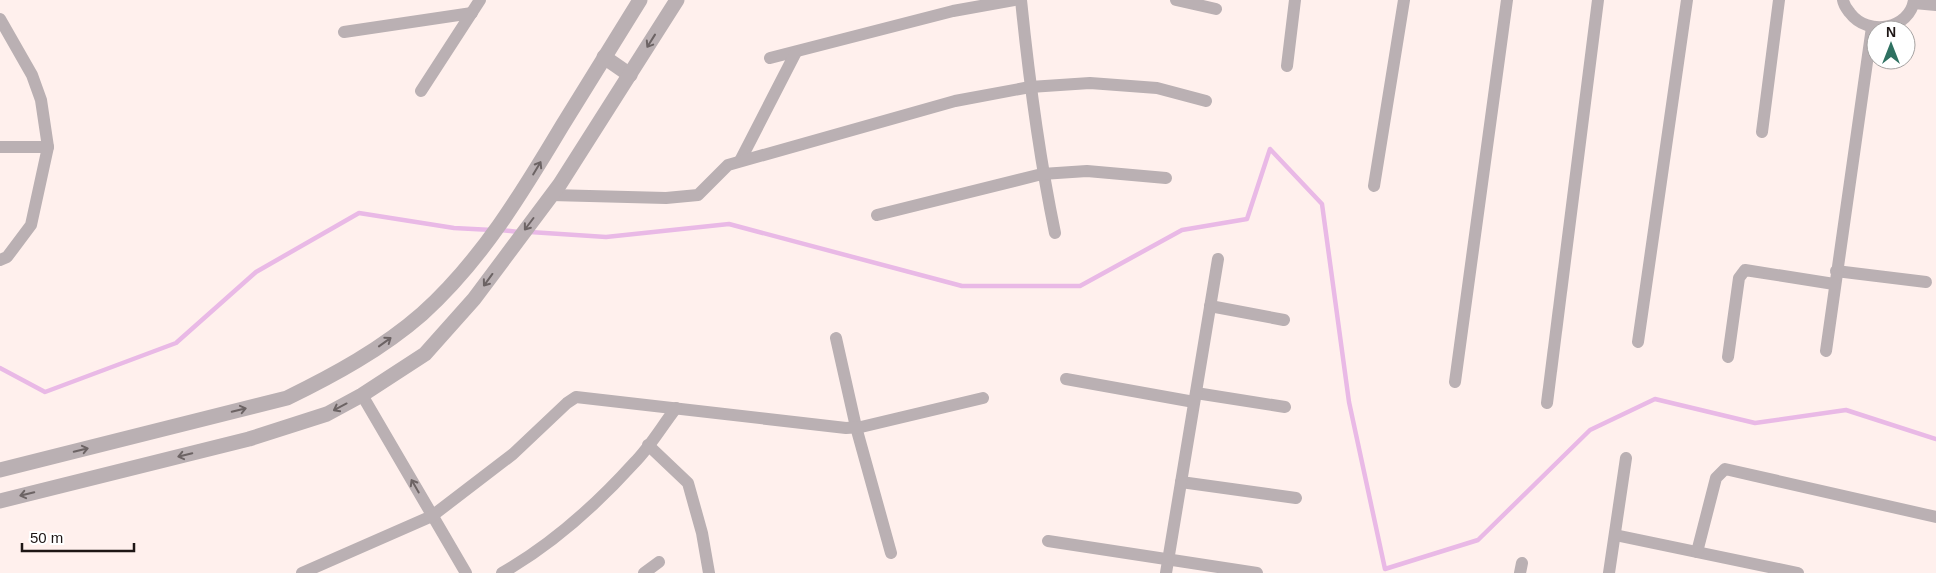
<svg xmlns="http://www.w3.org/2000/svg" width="1936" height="573" viewBox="0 0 1936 573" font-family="Arial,sans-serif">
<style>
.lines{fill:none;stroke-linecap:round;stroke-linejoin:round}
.stream{stroke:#e9b9e6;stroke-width:4.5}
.minor{stroke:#bab0b3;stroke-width:12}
.tertiary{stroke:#bab0b3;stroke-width:15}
.oneway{stroke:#6c6364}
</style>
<rect width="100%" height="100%" fill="#fff0ed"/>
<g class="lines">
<g class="stream">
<path d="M500,230L519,232"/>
<path d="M530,232L606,237L729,224L962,286H1080L1182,230L1247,219L1270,149L1322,204L1349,402L1385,569L1478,540L1590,430L1655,399L1755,423L1846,410L1936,439"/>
<path d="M0,368L45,392L176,343L256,272L359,213L454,228L492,230"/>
</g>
<g class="minor">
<path d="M1021,0C1029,79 1039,156 1055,233"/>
<path d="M1176,0L1216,9"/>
<path d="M1843,0C1844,6 1847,9 1850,13C1868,37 1910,29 1914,0"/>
<path d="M1914,3L1936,5"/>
<path d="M0,19L32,75L41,100L48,147L31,225L7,257L0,260"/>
<path d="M344,32L472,13"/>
<path d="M770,58L953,11L1014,0"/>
<path d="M1287,66L1295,0"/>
<path d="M421,91L480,0"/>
<path d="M1762,132L1779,0"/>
<path d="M0,147H48"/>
<path d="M740,161L796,52"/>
<path d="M1374,186L1404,0"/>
<path d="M551,195L666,198L698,195L728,165L955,101L1030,87L1090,83L1157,88L1206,101"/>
<path d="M877,215L1042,174L1087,171L1166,178"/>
<path d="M1836,271L1926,282"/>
<path d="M1210,306L1284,320"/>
<path d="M836,338L856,427L891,553"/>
<path d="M1638,342L1687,0"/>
<path d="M1826,351L1872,27"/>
<path d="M1728,357L1739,278L1745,270L1834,284"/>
<path d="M1066,379L1194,402"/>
<path d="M1455,382L1507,0"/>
<path d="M1196,393L1285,407"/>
<path d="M362,395L466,573"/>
<path d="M1547,403L1598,0"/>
<path d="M648,445L688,483L702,533L709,573"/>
<path d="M1181,482L1296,498"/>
<path d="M1615,535L1798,573"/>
<path d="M1048,541L1257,573"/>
<path d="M1697,552L1716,478L1725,469L1936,517"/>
<path d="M302,573L432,516L513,454L567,403L576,397L846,428L861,427L983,398"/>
<path d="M502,573C551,545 596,505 634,463C650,447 662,426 676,408"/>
<path d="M644,573L659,562"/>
<path d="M1166,573L1218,259"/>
<path d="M1520,573L1522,563"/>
<path d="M1609,573L1626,458"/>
</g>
<g class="tertiary">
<path d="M604,57L630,75"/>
<path d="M0,470L287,398C334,375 382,349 422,314C481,261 522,193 562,126C588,84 614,42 640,0"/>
<path d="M0,501L249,439L327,414L362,395L425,354L474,299L560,184L677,0"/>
</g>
</g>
<defs><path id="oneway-shaft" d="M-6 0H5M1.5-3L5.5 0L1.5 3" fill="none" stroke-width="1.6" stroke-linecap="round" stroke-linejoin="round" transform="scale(1.25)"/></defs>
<g class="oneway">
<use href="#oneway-shaft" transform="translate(651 41) rotate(122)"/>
<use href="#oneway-shaft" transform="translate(537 168) rotate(-59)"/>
<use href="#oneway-shaft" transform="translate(529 224) rotate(127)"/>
<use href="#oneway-shaft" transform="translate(488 280) rotate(126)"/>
<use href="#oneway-shaft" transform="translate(385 342) rotate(-36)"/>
<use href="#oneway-shaft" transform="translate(340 407) rotate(152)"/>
<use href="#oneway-shaft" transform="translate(239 410) rotate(-14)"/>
<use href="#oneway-shaft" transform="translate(81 450) rotate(-14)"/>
<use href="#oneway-shaft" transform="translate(185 455) rotate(166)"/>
<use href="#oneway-shaft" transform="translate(415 486) rotate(-120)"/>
<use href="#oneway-shaft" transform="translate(27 494) rotate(166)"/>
</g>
<g transform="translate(1891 45)"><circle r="24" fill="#ffffff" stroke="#a5a2a1"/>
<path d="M0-4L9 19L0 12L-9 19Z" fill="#2f7161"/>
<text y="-8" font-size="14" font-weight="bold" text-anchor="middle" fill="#1e1615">N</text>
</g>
<path d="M22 543v8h112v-8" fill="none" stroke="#1e1615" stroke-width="2.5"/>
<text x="30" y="543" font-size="15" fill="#1e1615" stroke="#ffffff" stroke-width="4" paint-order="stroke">50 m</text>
</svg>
